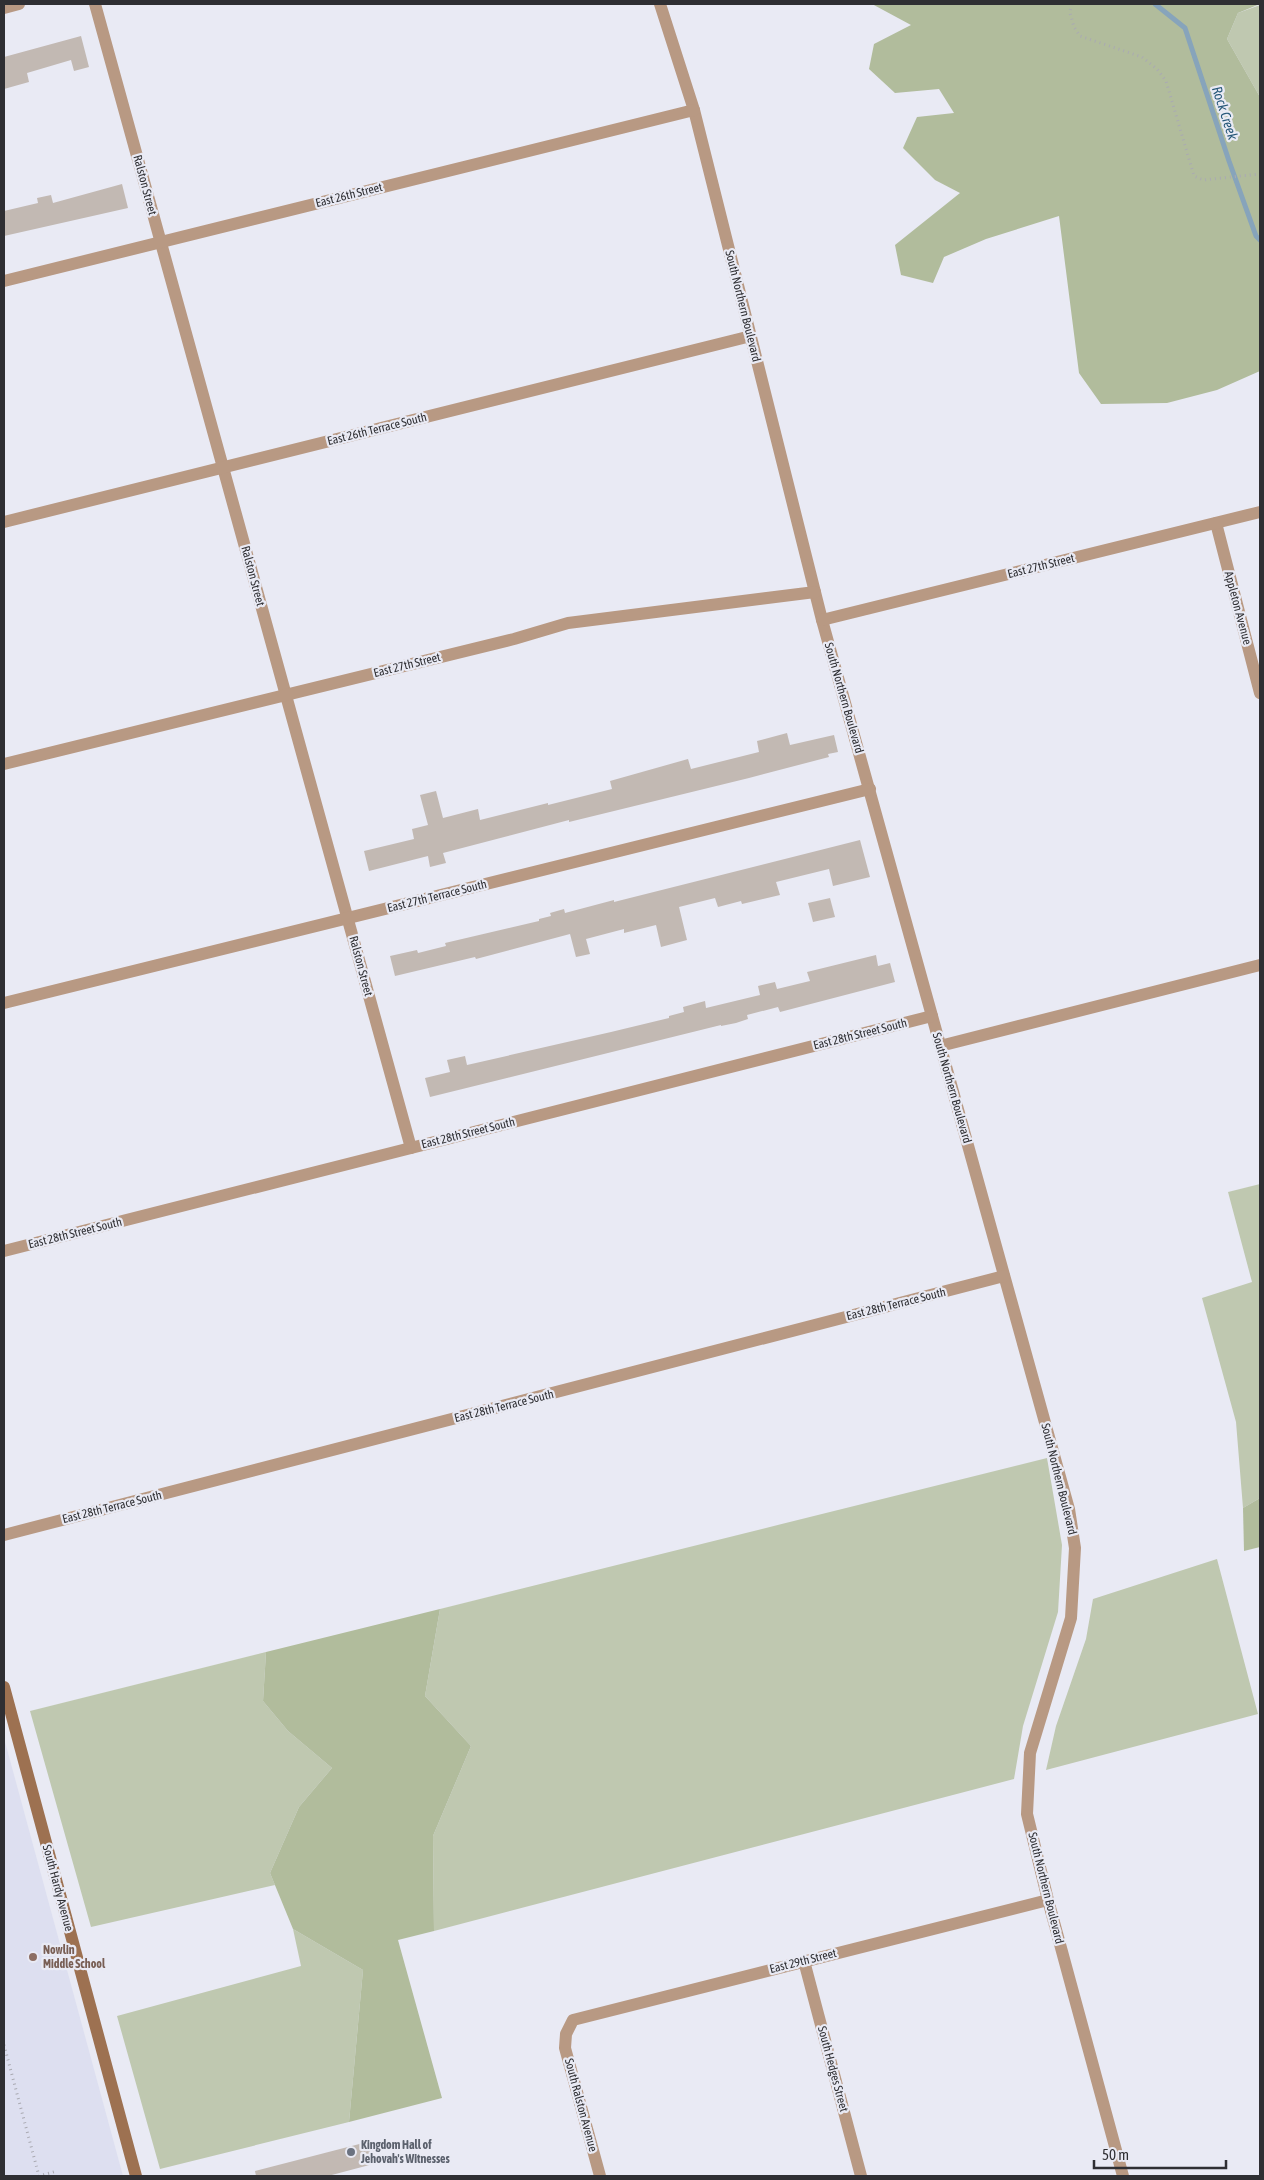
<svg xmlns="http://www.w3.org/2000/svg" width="1264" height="2180" viewBox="0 0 1264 2180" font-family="'Asap Condensed',sans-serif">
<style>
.built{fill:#dddff0}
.green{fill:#bfc8b0}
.forest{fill:#b1bc9c}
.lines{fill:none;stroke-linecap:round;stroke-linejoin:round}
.stream{stroke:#87a4bb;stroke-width:5}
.building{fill:#c2b9b3}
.path{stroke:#aaaab2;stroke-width:3;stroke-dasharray:1 4;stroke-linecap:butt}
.street{stroke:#b89983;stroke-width:12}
.secondary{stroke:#9d7151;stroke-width:12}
.education-dot{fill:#8d6e63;stroke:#e9eaf4;stroke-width:2}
.worship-dot{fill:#6b7280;stroke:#e9eaf4;stroke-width:2}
.labels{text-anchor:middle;stroke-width:4.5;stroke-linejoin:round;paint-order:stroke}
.street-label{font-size:12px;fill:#2f2f33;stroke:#e9eaf4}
.education-label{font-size:12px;font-weight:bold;fill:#785e54;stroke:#e9eaf4;text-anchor:start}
.worship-label{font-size:12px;font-weight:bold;fill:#5b616d;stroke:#e9eaf4;text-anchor:start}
.water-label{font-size:14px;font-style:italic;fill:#265778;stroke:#e9eaf4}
</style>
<rect width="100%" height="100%" fill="#e9eaf4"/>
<path class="built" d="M4,1738L123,2176H4Z"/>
<g class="green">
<path d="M1260,5V97L1227,39L1238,13Z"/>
<path d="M1260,1184V1498L1243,1508L1236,1422L1202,1298L1252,1282L1228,1192Z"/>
<path d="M1047,1458L1062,1545L1058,1612L1023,1726L1014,1779L434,1931L433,1836L471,1746L425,1696L440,1609Z"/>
<path d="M1217,1559L1258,1714L1046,1770L1056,1726L1086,1639L1093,1599Z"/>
<path d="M266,1652L263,1701L288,1731L332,1768L299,1807L270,1873L275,1885L91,1927L30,1711Z"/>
<path d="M293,1929L363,1970L349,2122L160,2169L117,2016L301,1966Z"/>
</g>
<g class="forest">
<path d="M872,4H1260L1238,13L1227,39L1260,97V371L1217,390L1167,403L1101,404L1079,373L1059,216L986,239L944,257L933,283L901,275L895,245L960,193L935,180L903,148L917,117L954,113L939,89L895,93L869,69L874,44L911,25Z"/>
<path d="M1260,1498V1547L1244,1551L1243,1508Z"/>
<path d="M440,1609L425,1696L471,1746L433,1836L434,1931L398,1940L442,2098L349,2122L363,1970L293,1929L270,1873L299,1807L332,1768L288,1731L263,1701L266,1652Z"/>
</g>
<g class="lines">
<path class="stream" d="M1155,4L1185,28L1229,161L1256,236L1260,240"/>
</g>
<g class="building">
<path d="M81,36L89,67L74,71L71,60L27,73L29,82L4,89V57Z"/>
<path d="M122,184L128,208L4,236V211L38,203L37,198L51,195L53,203Z"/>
<path d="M787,733L790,745L834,735L838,752L828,754L829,757L749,778L569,822V820L443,853L446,863L430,867L428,856L369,871L364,851L414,839L412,829L428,825L420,795L436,791L443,818L478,809L480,820L548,803V805L612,789L610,781L688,759L691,769L759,752L757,741Z"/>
<path d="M860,840L870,877L833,886L829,869L776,882L780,895L742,904L741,901L718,907L715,898L679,907L687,940L661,947L656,925L624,933V929L586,939L590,954L576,957L570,934L476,959L475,957L395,976L390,956L417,950L418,953L446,946L445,943L539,921V919L551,916L550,913L564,909L565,913L614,900V902Z"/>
<path d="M830,898L835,917L813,922L808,903Z"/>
<path d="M876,955L878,966L890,963L895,982L780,1012L778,1007L747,1015L748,1019L736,1023L721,1026V1025L430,1097L425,1078L450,1072L447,1060L465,1056L467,1065L611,1032L669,1018V1016L684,1012L683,1007L705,1001L706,1008L760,995L758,986L775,982L777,989L810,981L807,972Z"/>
<path d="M371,2141L377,2163L328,2176H256L255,2171Z"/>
</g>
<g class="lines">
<g class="path">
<path d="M1071,4L1070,13L1074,27L1080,36L1142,57L1157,69L1166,81L1194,176L1203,180L1260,174"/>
<path d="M4,2045L39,2176L57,2171"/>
</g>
<g class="street">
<path d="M95,4L411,1148"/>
<path d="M660,4L694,110L822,620L1069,1509L1075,1548L1071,1618L1030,1753L1027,1814L1048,1900L1123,2176"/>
<path d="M4,8L19,4"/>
<path d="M4,281L694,110"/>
<path d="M4,522L751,336"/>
<path d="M1216,523L1260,693"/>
<path d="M822,620L1260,512"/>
<path d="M4,764L514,639L568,623L815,592"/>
<path d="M4,1003L870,789"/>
<path d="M940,1046L1260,965"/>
<path d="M4,1251L932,1016"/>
<path d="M4,1535L1004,1276"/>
<path d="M804,1961L861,2176"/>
<path d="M600,2176L565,2048L566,2034L573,2020L1048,1900"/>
</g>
<path class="secondary" d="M4,1687L136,2176"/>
</g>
<circle class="education-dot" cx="33" cy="1957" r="5"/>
<circle class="worship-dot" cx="351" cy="2152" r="5"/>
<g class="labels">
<g class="street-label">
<text transform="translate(145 185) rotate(75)" y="4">Ralston Street</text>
<text transform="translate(349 195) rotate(-14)" y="4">East 26th Street</text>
<text transform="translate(743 306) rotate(76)" y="4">South Northern Boulevard</text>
<text transform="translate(377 429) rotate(-14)" y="4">East 26th Terrace South</text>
<text transform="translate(1041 566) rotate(-14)" y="4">East 27th Street</text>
<text transform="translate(253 576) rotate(75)" y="4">Ralston Street</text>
<text transform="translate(1238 608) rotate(75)" y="4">Appleton Avenue</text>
<text transform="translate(407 665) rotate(-14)" y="4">East 27th Street</text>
<text transform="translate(844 698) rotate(74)" y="4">South Northern Boulevard</text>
<text transform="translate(437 896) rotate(-14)" y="4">East 27th Terrace South</text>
<text transform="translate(361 966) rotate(75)" y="4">Ralston Street</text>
<text transform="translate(860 1034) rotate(-14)" y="4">East 28th Street South</text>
<text transform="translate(952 1088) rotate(74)" y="4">South Northern Boulevard</text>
<text transform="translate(468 1133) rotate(-14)" y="4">East 28th Street South</text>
<text transform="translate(75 1233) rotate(-14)" y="4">East 28th Street South</text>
<text transform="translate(896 1304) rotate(-14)" y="4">East 28th Terrace South</text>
<text transform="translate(504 1406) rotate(-14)" y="4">East 28th Terrace South</text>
<text transform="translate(1059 1479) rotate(76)" y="4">South Northern Boulevard</text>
<text transform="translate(112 1507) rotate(-14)" y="4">East 28th Terrace South</text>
<text transform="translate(58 1888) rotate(75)" y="4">South Hardy Avenue</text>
<text transform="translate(1046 1888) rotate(76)" y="4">South Northern Boulevard</text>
<text transform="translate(803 1961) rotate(-14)" y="4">East 29th Street</text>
<text transform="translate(833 2069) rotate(75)" y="4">South Hedges Street</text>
<text transform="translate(581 2105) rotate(75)" y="4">South Ralston Avenue</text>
</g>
<g class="education-label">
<text x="43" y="1954">Nowlin<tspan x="43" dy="14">Middle School</tspan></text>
</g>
<g class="worship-label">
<text x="361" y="2149">Kingdom Hall of<tspan x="361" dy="14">Jehovah's Witnesses</tspan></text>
</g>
<g class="water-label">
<text transform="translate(1225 113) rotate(72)" y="5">Rock Creek</text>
</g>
</g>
<rect width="1264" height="2180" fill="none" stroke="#2f2f33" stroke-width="10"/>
<path d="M1094 2160v8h132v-8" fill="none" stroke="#2f2f33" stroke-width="2.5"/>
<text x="1102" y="2160" font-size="15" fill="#2f2f33" stroke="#e9eaf4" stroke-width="4" paint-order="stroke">50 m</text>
</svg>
